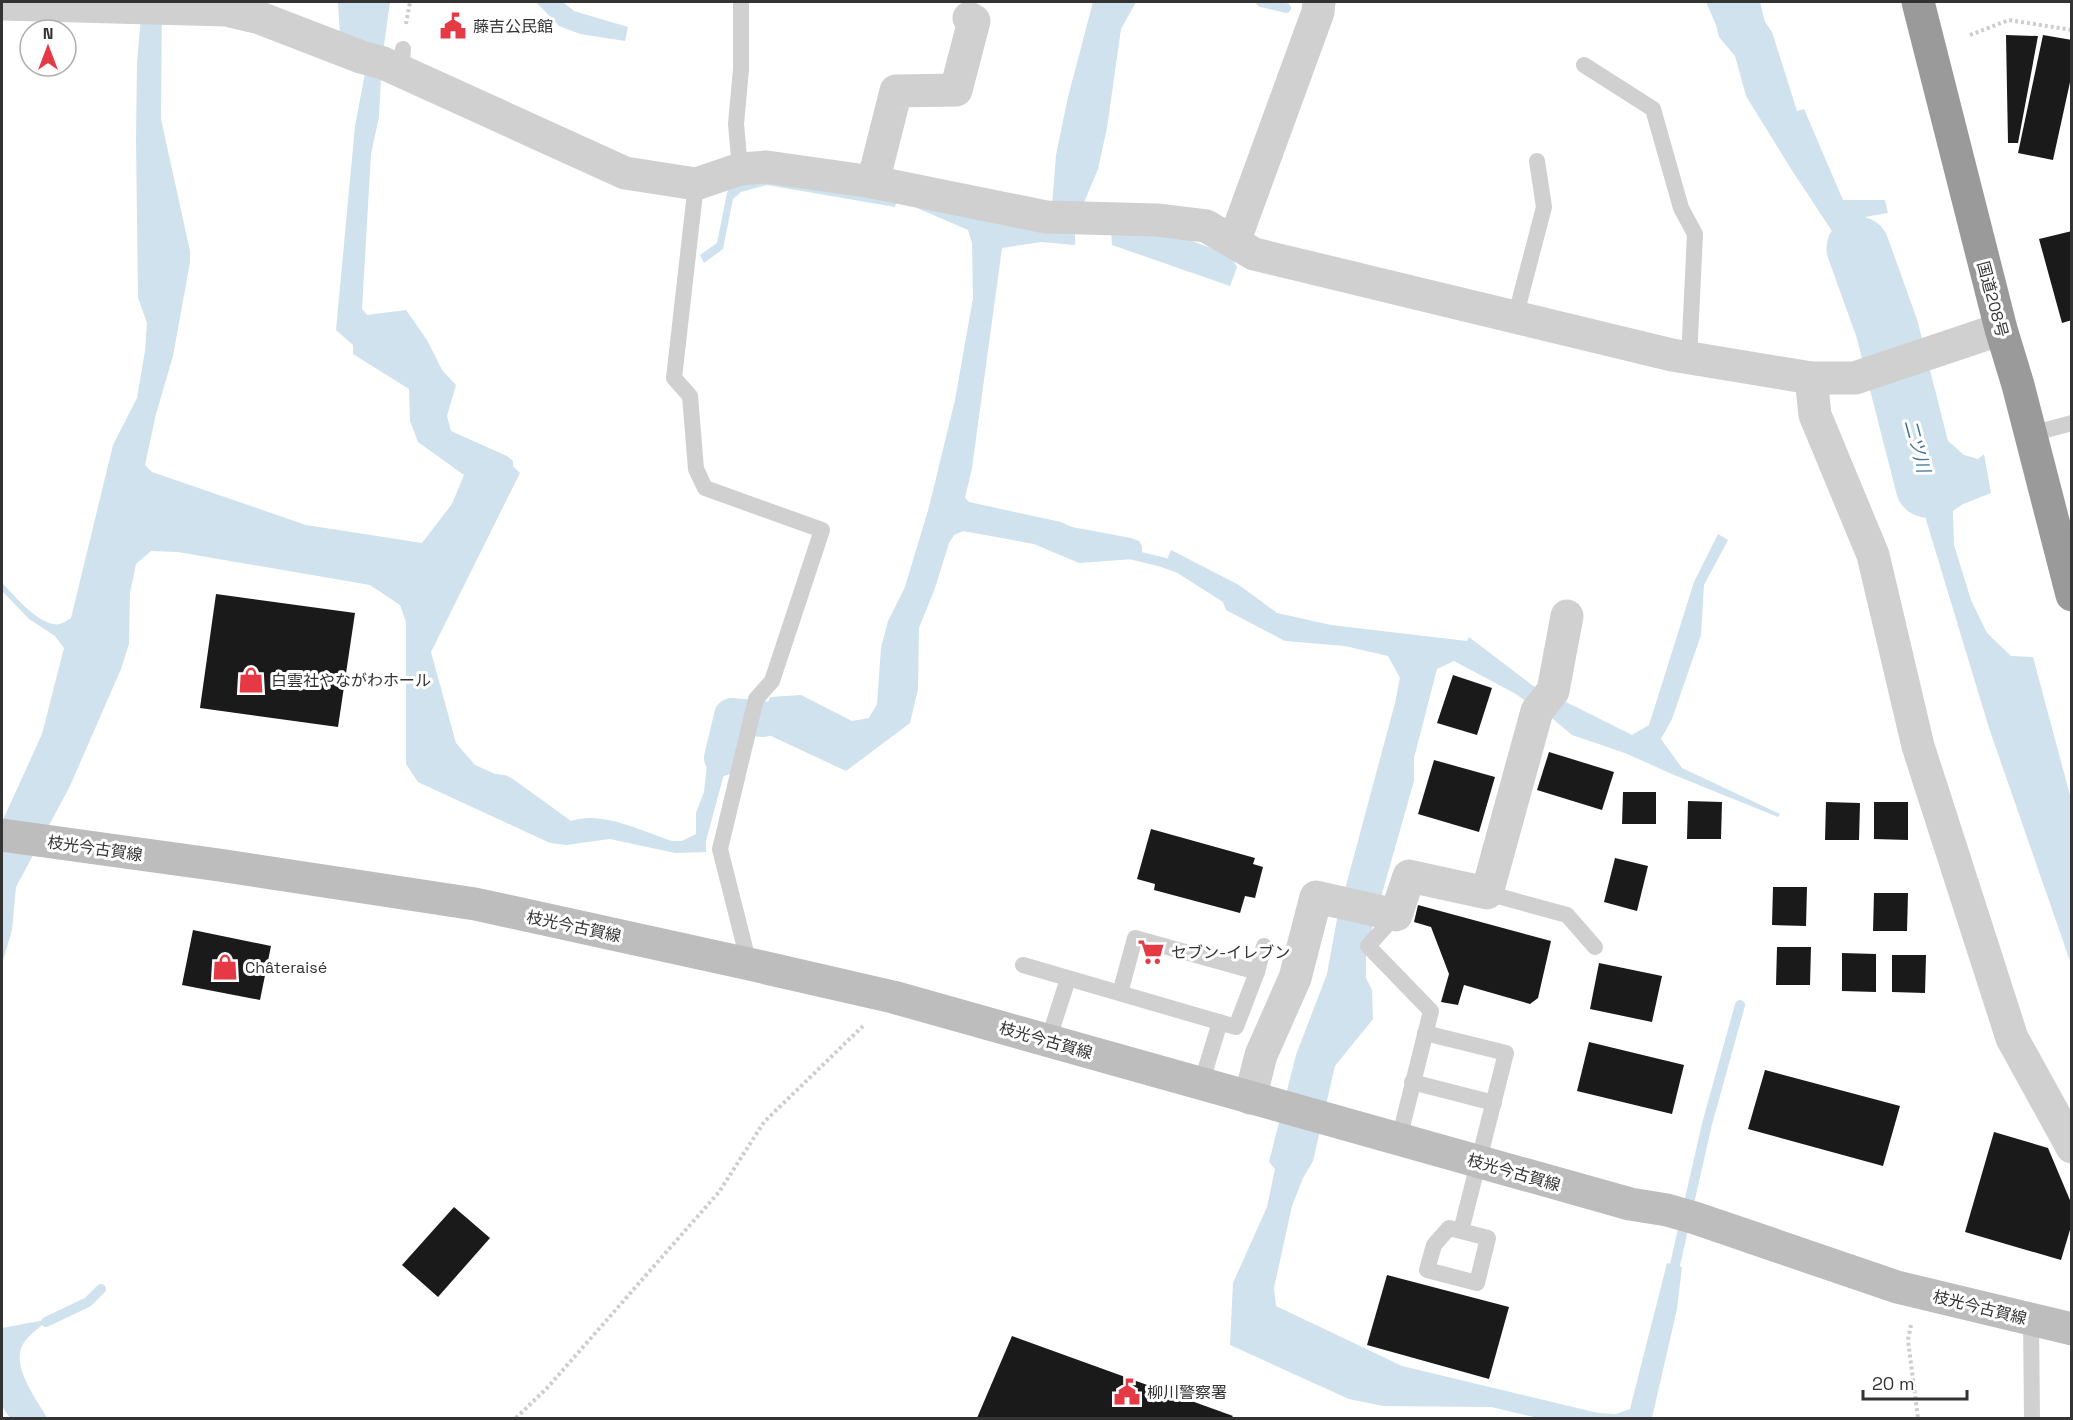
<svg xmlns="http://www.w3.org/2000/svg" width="2073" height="1420" viewBox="0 0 2073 1420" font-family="'Space Grotesk','Noto Sans JP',sans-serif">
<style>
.water{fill:#cfe2ee}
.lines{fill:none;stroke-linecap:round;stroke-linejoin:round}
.stream{stroke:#cfe2ee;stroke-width:10}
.canal{stroke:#cfe2ee;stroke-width:36}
.river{stroke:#cfe2ee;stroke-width:63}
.building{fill:#1a1a1a}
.path{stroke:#cdcdcd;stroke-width:4;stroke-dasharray:3 3;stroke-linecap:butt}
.lane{stroke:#d0d0d0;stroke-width:16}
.street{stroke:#d0d0d0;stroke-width:33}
.secondary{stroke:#bdbdbd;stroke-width:33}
.highway{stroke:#9a9a9a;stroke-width:33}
.labels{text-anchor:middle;stroke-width:6;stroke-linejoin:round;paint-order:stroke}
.poi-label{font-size:16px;fill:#333;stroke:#fff;text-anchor:start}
.street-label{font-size:16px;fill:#333;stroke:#fff}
.water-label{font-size:18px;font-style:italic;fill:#3f7597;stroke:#fff}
</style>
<rect width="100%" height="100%" fill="#fff"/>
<g class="water">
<path d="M162,2L161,119L190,251V262L173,356L156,414L145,465L152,472L306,525L422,543L452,504L464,475L418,442L410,421L409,389L353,354V345L336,330L355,126L366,68L381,77L379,117L371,154L362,309L367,315L406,310L427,340L442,370L456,385L447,416L451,431L507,456L513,461V466L520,473L431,652L456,743L475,765L495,774L505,775L513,779L571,821C601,810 642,831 672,841H682L696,834V813L704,792L711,729L719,706L739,711L738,722L706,841V852L675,853L610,839L566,845L550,843L418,782L406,764V622L400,605L370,585L178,552L151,551L136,564L130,593L129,644L121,669L70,786L16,887L12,930L2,964V822L42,734L64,648L55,636L29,619L2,591V583C15,596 34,620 53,624C60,626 66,621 71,618L113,445L137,398L145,351L147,323L138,298L136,139L137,63L141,17Z"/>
<path d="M338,2H390L383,53L340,37Z"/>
<path d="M536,2H563L574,11L628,27L625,41L580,34L559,26Z"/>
<path d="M1093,2H1136L1121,29L1107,128L1098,169L1083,205L1052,206L1056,155L1068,97Z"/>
<path d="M1706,2H1760L1765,22L1772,32L1797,111L1804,109L1843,200H1885L1888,213L1865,217L1892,326L1884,331L1855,266L1793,172L1746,96L1735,56L1719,37L1716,25Z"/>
<path d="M754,179L897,199L895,207L767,185L741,192L733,199L723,249L704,263L700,255L717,243L727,193L730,187Z"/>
<path d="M916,202L1075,230V245L1041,242L1002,248L972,468L965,498L969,502L1061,522L1072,527L1131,538L1139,541L1142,546V555L1133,559L1079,563L1034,544L963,531L954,535L949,543L935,588L919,628L918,689L910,723L846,771L758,730L770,697L801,695L852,721L869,718L877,704L881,648L888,621L905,587L929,507L955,400L973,298L972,243L968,230L917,208Z"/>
<path d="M1111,228L1173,234L1230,255L1237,267L1230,286L1112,245Z"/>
<path d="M1918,400L1930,431H1937L1964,455L1978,459L1984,454L1991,493L1963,504L1953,511L1954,545L1971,600L1987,633L2011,656L2033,657L2071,799V964L1989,728L1892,407Z"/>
<path d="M1718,534L1728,540L1704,585L1701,635L1672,719L1661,739L1682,768L1780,814L1778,817L1674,775L1625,753L1572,735L1553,719L1514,693L1454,661L1437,669L1414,758V781L1366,950V978L1372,990L1373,1019L1335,1066L1313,1161L1303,1178L1292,1206L1274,1288L1276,1306L1402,1366L1598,1413L1616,1414L1630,1409L1667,1263L1682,1267L1677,1309L1652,1418H1538L1491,1407L1383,1406L1349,1399L1230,1345L1233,1283L1267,1207L1275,1169L1269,1162L1296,1055L1327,974L1337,919L1395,703L1400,678L1388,656L1345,646L1285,641L1226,610L1223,602L1165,565L1171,550L1239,585L1277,613L1331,625L1467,641L1469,637L1532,685L1632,735L1649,725L1694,582Z"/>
<path d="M45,1320L46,1322C39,1328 30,1334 25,1341C8,1363 36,1398 47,1418H10L2,1406V1328Z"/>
</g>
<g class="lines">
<g class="stream">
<path d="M1261,2L1286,8"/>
<path d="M1125,553L1162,562L1179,568"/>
<path d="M1672,1278L1707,1124L1740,1005"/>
<path d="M46,1322L88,1302L101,1289"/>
</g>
<path class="canal" d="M722,758L732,716L763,719"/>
<path class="river" d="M1858,248L1887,329L1927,486"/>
</g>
<g class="building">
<path d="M2006,35L2038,36L2018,143H2008Z"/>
<path d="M2043,35L2072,40V73L2053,160L2018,153Z"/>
<path d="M2072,231V320L2062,323L2039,239Z"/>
<path d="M216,594L355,613L338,727L200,708Z"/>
<path d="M1453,675L1492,688L1477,735L1437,723Z"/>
<path d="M1549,752L1614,772L1602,810L1537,790Z"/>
<path d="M1434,760L1495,777L1479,832L1418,814Z"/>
<path d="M1623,792H1656V824H1622Z"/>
<path d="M1688,801L1722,802L1721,839H1687Z"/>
<path d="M1826,802L1860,803L1859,840H1825Z"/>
<path d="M1874,802H1908V840L1874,839Z"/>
<path d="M1151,829L1255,858L1253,864L1263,867L1255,898L1245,896L1240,913L1154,890L1155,884L1137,879Z"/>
<path d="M1615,858L1648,866L1637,911L1604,902Z"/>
<path d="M1773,887H1807L1806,926L1772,925Z"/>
<path d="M1874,893H1908L1907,931H1873Z"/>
<path d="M1418,905L1551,941L1538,998L1530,1004L1464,985L1458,1005L1441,1002L1449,974L1431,927L1414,922Z"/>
<path d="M193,930L271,946L260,1000L182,985Z"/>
<path d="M1777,947H1811L1810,985H1776Z"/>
<path d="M1842,953L1876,954V992L1842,991Z"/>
<path d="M1892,955H1926L1925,993L1892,992Z"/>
<path d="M1599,963L1662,976L1652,1022L1590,1009Z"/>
<path d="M1589,1042L1684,1065L1672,1114L1577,1091Z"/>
<path d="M1765,1070L1900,1106L1883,1166L1748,1129Z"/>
<path d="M1994,1132L2048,1148L2072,1205V1223L2061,1260L1965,1232Z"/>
<path d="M454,1207L490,1238L438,1297L402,1265Z"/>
<path d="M1387,1275L1509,1307L1489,1379L1367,1345Z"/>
<path d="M1012,1336L1233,1416L1231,1418H977Z"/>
</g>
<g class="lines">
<g class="path">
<path d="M406,24L410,2"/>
<path d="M1970,35L2009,20L2072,30"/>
<path d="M1911,1325L1908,1340L1918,1418"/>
<path d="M516,1418L548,1387L719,1192L764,1122L864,1025"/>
</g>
<g class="lane">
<path d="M1584,65L1653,109L1681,208L1695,234L1689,359"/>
<path d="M401,71L403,49"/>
<path d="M740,169L736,124L741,69V2"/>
<path d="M696,184L674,378L690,396L696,469L705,488L822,530L772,681L756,699L720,849L749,964"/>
<path d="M1515,318L1544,207L1537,161"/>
<path d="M2031,434L2072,423"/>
<path d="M1487,893L1567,915L1595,947"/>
<path d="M1396,915L1368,946L1431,1011L1399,1139"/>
<path d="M1023,965L1236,1027L1257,972L1264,946"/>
<path d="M1120,993L1135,938L1257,972"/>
<path d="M1425,1033L1506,1053L1461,1231L1488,1238L1477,1283L1427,1270L1434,1245L1449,1228L1461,1231"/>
<path d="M1048,1041L1068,979"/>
<path d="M1412,1082L1494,1103"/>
<path d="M1201,1084L1220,1022"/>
<path d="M2031,1320L2032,1418"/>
</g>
<g class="street">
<path d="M2,4L226,10L260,18L361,57L383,63L625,173L696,184L740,169L767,167L873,182L1046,217L1157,220L1206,226L1254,254L1672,355L1811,378H1855L2001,329"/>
<path d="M873,182L896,91L956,90L974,21L969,18"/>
<path d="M1234,242L1318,12L1319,2"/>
<path d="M1811,378L1815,415L1873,555L1918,746L2012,1038L2072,1147"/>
<path d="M1250,1098L1261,1055L1295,978L1316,897L1396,915L1409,876L1487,893L1537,711L1553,691L1567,616"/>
</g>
<path class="secondary" d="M2,835L219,865L475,904L749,964L893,997L1630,1204L1667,1210L1695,1218L1897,1287L2072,1329"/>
<path class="highway" d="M1918,2L2001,329L2018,385L2072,595"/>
</g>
<defs>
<g id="civic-bare" transform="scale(2.07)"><path d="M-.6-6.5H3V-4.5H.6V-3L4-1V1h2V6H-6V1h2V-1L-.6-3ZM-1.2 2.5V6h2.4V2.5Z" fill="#e63946" stroke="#fff" stroke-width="2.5" paint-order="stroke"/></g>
<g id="shop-bare" transform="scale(2.07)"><path d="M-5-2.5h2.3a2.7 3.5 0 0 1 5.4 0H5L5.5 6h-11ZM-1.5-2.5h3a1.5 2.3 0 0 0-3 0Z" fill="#e63946" stroke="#fff" stroke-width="2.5" paint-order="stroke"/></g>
<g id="supermarket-bare" transform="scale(2.07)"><path d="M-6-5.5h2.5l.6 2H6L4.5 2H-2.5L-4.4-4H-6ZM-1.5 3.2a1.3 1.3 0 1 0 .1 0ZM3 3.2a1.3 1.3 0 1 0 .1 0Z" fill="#e63946" stroke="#fff" stroke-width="2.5" paint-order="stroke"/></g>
</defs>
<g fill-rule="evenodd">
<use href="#civic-bare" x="453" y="26"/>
<use href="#shop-bare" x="251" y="680"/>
<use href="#supermarket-bare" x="1151" y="952"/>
<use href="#shop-bare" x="225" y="967"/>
<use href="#civic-bare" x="1127" y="1392"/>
</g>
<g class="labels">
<g class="poi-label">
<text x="473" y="32">藤吉公民館</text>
<text x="271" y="686">白雲社やながわホール</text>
<text x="1171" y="958">セブン-イレブン</text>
<text x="245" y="973">Châteraisé</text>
<text x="1147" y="1398">柳川警察署</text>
</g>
<g class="street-label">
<text transform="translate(1993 299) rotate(75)" y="6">国道208号</text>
<text transform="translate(95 848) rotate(8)" y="6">枝光今古賀線</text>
<text transform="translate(574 926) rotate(12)" y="6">枝光今古賀線</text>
<text transform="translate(1046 1040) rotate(16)" y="6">枝光今古賀線</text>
<text transform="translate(1514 1172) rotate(16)" y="6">枝光今古賀線</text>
<text transform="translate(1980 1307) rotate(14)" y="6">枝光今古賀線</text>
</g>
<g class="water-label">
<text transform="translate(1917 446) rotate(75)" y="6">二ツ川</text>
</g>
</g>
<rect width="2073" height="1420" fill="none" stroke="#333333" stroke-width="6"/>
<g transform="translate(48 48)"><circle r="28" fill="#ffffff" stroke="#adadad" stroke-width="1.5"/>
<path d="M0-4.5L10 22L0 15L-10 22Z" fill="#e63946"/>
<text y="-9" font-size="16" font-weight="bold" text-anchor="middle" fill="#333333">N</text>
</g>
<path d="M1863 1390v9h104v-9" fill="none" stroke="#333333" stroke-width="3"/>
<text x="1872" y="1390" font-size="18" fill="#333333" stroke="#ffffff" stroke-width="4.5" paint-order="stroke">20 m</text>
</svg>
